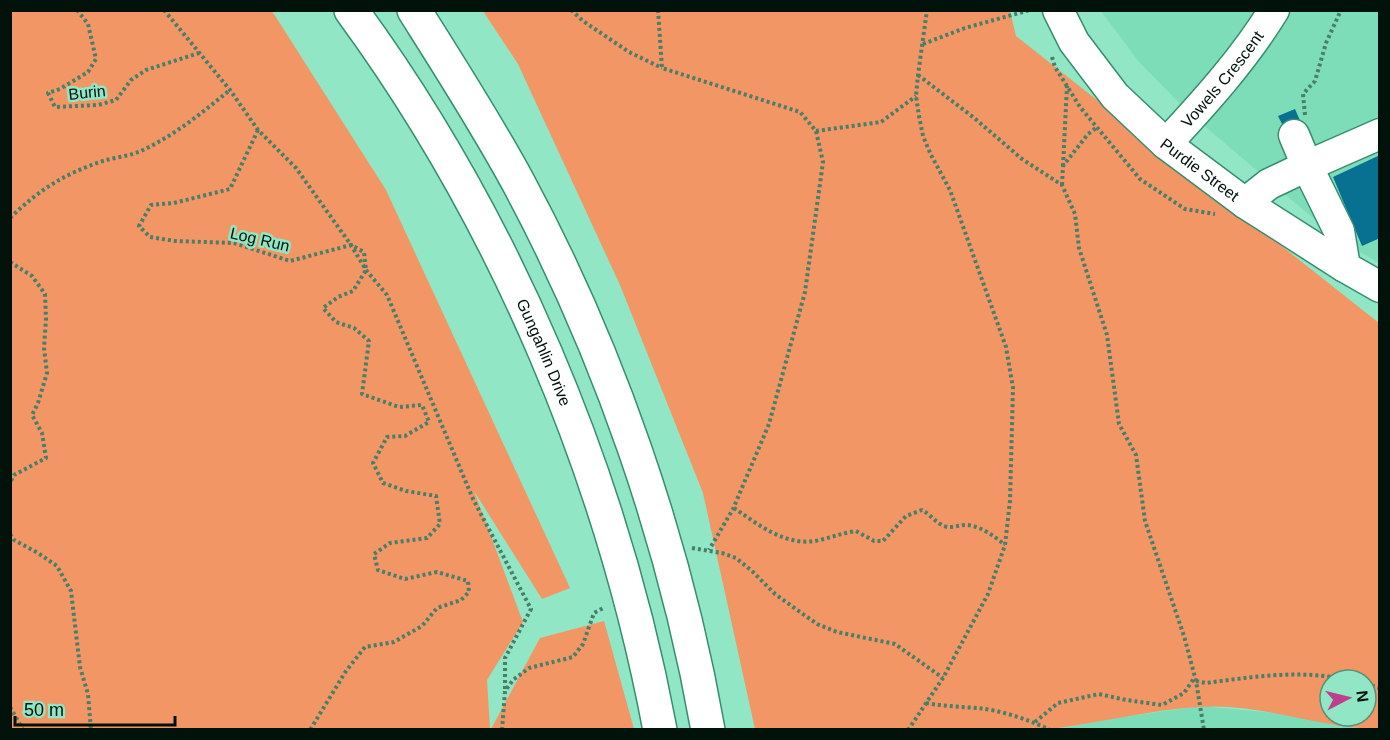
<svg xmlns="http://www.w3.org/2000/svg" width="1390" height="740" viewBox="0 0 1390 740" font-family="Arial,sans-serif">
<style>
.built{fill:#7dddb8}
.green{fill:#f29666;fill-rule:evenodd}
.building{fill:#087091}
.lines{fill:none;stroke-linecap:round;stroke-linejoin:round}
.minor-casing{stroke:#368e70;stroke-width:33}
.highway-casing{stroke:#368e70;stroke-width:36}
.path{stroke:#497e69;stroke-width:4;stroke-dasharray:3 3;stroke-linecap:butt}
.minor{stroke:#fff;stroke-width:30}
.highway{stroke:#fff;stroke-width:33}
.labels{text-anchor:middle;stroke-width:5;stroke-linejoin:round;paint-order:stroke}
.street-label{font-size:16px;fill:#00120a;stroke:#90e6c5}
</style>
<rect width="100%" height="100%" fill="#90e6c5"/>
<g class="built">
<path d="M1101,11H1379V263L1339,240L1188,112L1140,63Z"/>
<path d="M1201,706L1275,713L1363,729L1053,730L1123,717Z"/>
</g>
<g class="green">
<path d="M10,11H272L386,190L570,588L542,599L474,491L523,622L487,680L490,729H11Z"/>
<path d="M483,11H1010L1016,36L1379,323V729C1320,729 1259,702 1199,707C1149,710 1099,723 1051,729C1045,730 1038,730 1033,727L1031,730L755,729L703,493L620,285L518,64ZM1330,680H1366V716H1330Z"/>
<path d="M604,621L634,729H491L540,638Z"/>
</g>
<g class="building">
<path d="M1295,109L1304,130L1289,138L1278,116Z"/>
<path d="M1380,155V238L1362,246L1333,177Z"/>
</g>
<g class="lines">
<g class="minor-casing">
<g id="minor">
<path id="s1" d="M1058,10L1074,42L1115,96L1166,144L1245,203L1345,267L1380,287"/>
<path d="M1294,135L1307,166L1380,134"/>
<path id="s2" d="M1166,144C1205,102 1244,59 1274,10"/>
<path d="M1245,203L1269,184L1307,166L1339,231L1345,267"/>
</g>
</g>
<g class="highway-casing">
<g id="highway">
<path id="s3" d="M351,10C505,220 612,474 660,730"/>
<path d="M414,10C450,67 486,123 518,182C608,349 675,542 708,730"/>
</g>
</g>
<g class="path">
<path d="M77,10L88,24L96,59L88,72L60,89L48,93L55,107L98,105L116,100L131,80L146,70L199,53"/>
<path d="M164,10L230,90L258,130L296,168L351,245L366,270L387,295L473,499L531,609L505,658V691"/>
<path d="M571,10L583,21L629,52L662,68"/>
<path d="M658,10L662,68L800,112L816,131L823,162L805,292L769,424L733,509L709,550"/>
<path d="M923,44L965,28L1030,10"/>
<path d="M1052,57L1055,67L1080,107L1140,179L1185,209L1215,214"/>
<path d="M918,75L973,117L1022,159L1062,185L1075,214L1079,248L1107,335L1119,424L1136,455L1145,521L1184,636L1196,681L1204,730"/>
<path d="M1305,115L1303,94L1315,81L1326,43L1341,10"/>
<path d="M258,130L230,189L174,203L151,205L139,226L150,237L175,241L234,243L290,261L351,245L364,252L366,270L353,291L338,297L323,308L336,322L354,328L369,341L362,394L399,407L422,405L429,422L405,436L387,437L373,463L383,483L406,491L436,496L440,524L427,538L390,543L374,554L378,570L405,579L437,572L468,581L469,592L461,600L437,608L422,626L394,642L365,647L346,671L310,730"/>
<path d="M816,131L881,122L916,96"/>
<path d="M1063,166L1067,86"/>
<path d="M1062,185L1063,166L1088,134L1096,128"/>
<path d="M10,218C40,189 64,174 103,161C116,157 131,156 143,150C175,135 203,112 230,90"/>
<path d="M10,262L32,276L45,294L46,319L44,348L47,373L38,403L32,415L42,433L46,458L14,475L10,483"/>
<path d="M734,508C759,525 787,548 820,540C832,537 843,533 856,531L874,541H883L906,516L922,510C930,514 936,523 944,526C953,529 960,524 968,525C982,527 994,536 1005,545"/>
<path d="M10,534L14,540L38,553L57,566L71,591L80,667L88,694L91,730"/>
<path d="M692,548L722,553L736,558L752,571L775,594L817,624L837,632L895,644L943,678"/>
<path d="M1196,681L1206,683C1252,677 1300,669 1347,680"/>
<path d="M1366,684L1380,688"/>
<path d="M926,703C943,706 960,707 978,708C1000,710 1030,720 1050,730"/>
<path d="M10,707L23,730"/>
<path d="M1035,722L1058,703L1099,694L1126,700L1162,705L1184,693L1195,677"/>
<path d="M502,730L505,691L513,680L529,668L573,657L583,644L594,613L605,607"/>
<path d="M908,730L943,678L988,594L1005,545L1010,501L1013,388L1006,347L950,190L931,155L923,136L919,116L916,96L918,75L927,10"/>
</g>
<use href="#minor" class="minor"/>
<use href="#highway" class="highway"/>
</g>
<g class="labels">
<g class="street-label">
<text dy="6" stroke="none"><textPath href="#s2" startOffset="86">Vowels Crescent</textPath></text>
<text transform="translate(87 92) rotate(-6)" y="6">Burin</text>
<text dy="6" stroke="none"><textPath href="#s1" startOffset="216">Purdie Street</textPath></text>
<text transform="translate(260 239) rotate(13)" y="6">Log Run</text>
<text dy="6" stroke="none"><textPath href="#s3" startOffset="394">Gungahlin Drive</textPath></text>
</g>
</g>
<rect width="1390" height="740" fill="none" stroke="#00120a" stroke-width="24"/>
<g transform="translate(1348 698) rotate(83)"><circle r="28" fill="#90e6c5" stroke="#56917a" stroke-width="1.5"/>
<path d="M0-4.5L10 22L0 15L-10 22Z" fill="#bf3f8c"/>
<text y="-9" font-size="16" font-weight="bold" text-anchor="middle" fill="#00120a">N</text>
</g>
<path d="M15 716v9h160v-9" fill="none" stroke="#00120a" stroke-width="3"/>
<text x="24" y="716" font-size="18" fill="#00120a" stroke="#90e6c5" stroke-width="4.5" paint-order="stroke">50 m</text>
</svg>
